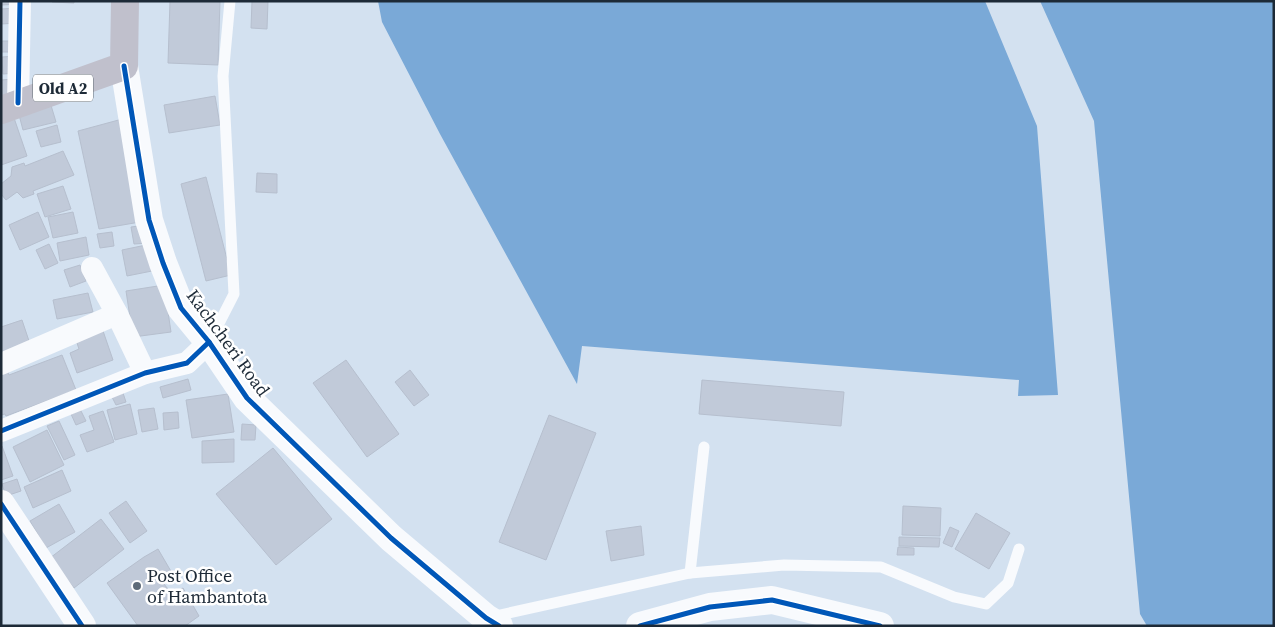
<svg xmlns="http://www.w3.org/2000/svg" width="1275" height="627" viewBox="0 0 1275 627" font-family="'Source Serif 4',serif">
<style>
.water{fill:#7aa9d7}
.building{fill:#c1cad9;stroke:#b6bfce}
.lines{fill:none;stroke-linecap:round;stroke-linejoin:round}
.lane{stroke:#f8fafd;stroke-width:11}
.street{stroke:#f8fafd;stroke-width:22}
.secondary{stroke:#f8fafd;stroke-width:28}
.highway{stroke:#c0c0cc;stroke-width:28}
.cycleway-casing{stroke:#fff;stroke-width:8}
.cycleway{stroke:#0057b8;stroke-width:5}
.poi-dot{fill:#5d6a78;stroke:#fff;stroke-width:2}
.labels{text-anchor:middle;stroke-width:5;stroke-linejoin:round;paint-order:stroke}
.shield{fill:#fff;stroke:#616a73;stroke-width:1}
.shield-label{font-size:16px;font-weight:bold;fill:#1d2a37}
.street-label{font-size:18px;fill:#1d2a37;stroke:#fff}
.poi-label{font-size:18px;fill:#1d2a37;stroke:#fff;text-anchor:start}
</style>
<rect width="100%" height="100%" fill="#d3e1f0"/>
<g class="water">
<path d="M378,1H985L1037,126L1058,395L1018,396L1019,380L582,346L577,384L440,134L382,22Z"/>
<path d="M1040,1H1274V626H1147L1140,614L1094,121Z"/>
</g>
<g class="building">
<path d="M1,1H19L20,4L1,5Z"/>
<path d="M52,1H74V3L52,2Z"/>
<path d="M170,1H220L218,65L168,63Z"/>
<path d="M252,1H268L267,29L251,28Z"/>
<path d="M18,8V23L1,24V9Z"/>
<rect x="1" y="41" width="15" height="11"/>
<path d="M17,56V73L3,74L2,57Z"/>
<path d="M14,79L15,97H1V80Z"/>
<path d="M215,96L220,125L169,133L164,105Z"/>
<path d="M50,102L56,122L23,130L18,111Z"/>
<path d="M13,115L27,156L1,165V119Z"/>
<path d="M126,118L146,221L99,229L78,131Z"/>
<path d="M57,125L61,142L41,147L36,131Z"/>
<path d="M63,151L74,175L33,191L34,194L23,198L17,192L6,200L1,194V184L11,176L12,167L24,163L25,166Z"/>
<path d="M257,173L277,174V193L256,192Z"/>
<path d="M206,177L231,275L206,281L181,184Z"/>
<path d="M63,186L71,209L45,217L37,194Z"/>
<path d="M38,212L49,237L20,250L9,225Z"/>
<path d="M73,212L78,233L53,238L48,217Z"/>
<path d="M146,225L149,243L134,244L131,227Z"/>
<path d="M112,232L114,246L100,248L97,234Z"/>
<path d="M86,237L89,255L60,261L57,243Z"/>
<path d="M49,244L58,263L45,269L36,250Z"/>
<path d="M146,245L152,271L127,276L122,250Z"/>
<path d="M80,265L86,281L70,287L64,270Z"/>
<path d="M164,285L171,332L133,337L126,291Z"/>
<path d="M88,293L93,312L57,319L53,300Z"/>
<path d="M22,320L31,347L1,357V327Z"/>
<path d="M102,328L113,360L77,373L70,353L79,349L75,337Z"/>
<path d="M62,355L76,390L6,416L5,414L1,415V368L5,366L9,375Z"/>
<path d="M346,360L399,434L367,457L313,383Z"/>
<path d="M410,370L429,395L414,406L395,382Z"/>
<path d="M188,379L191,390L163,398L160,387Z"/>
<path d="M702,380L844,392L841,426L699,414Z"/>
<path d="M123,393L126,402L116,405L112,397Z"/>
<path d="M228,394L234,432L192,438L186,400Z"/>
<path d="M130,404L137,434L115,440L107,410Z"/>
<path d="M154,408L158,429L142,432L138,410Z"/>
<path d="M80,409L86,421L76,425L71,414Z"/>
<path d="M103,411L114,442L87,452L80,435L94,430L89,416Z"/>
<path d="M178,412L179,428L164,430L163,413Z"/>
<path d="M549,415L596,433L546,560L499,542Z"/>
<path d="M59,421L75,455L64,460L47,426Z"/>
<path d="M242,424L256,425L255,440H241Z"/>
<path d="M47,430L64,465L30,482L13,447Z"/>
<path d="M234,439V462L202,463V441Z"/>
<path d="M2,446L13,476L1,480V447Z"/>
<path d="M273,448L332,519L276,565L216,494Z"/>
<path d="M62,470L71,491L33,508L24,487Z"/>
<path d="M17,479L21,491L6,496L2,484Z"/>
<path d="M126,501L147,531L130,543L109,513Z"/>
<path d="M59,504L75,532L46,548L30,521Z"/>
<path d="M903,506L941,508L940,536L902,535Z"/>
<path d="M976,513L1010,533L989,569L955,549Z"/>
<path d="M101,519L124,549L74,588L50,558Z"/>
<path d="M641,526L644,555L611,561L606,531Z"/>
<path d="M950,527L959,531L952,547L943,543Z"/>
<path d="M899,537L940,538L939,547L899,546Z"/>
<path d="M898,547L914,548V555H897Z"/>
<path d="M158,549L172,573L160,579L172,594L183,588L199,616L185,626H138L107,583L144,557Z"/>
</g>
<g class="lines">
<g class="lane">
<path d="M210,341L234,294L223,76L230,1"/>
<path d="M690,573L704,447"/>
<path d="M491,617L690,573L784,565L881,567L954,597L986,604L1008,583L1019,549"/>
</g>
<g class="street">
<path d="M18,103L20,1"/>
<path d="M92,268L117,314L145,373"/>
<path d="M1,364L117,314"/>
<path d="M1,431L145,373L187,363L209,342"/>
</g>
<g class="secondary">
<path d="M124,66L149,220L163,263L181,308L209,342L247,398L391,538L486,618L499,626"/>
<path d="M1,504L82,626"/>
<path d="M640,626L710,607L772,600L880,626"/>
</g>
<path class="highway" d="M1,110L124,66L125,1"/>
<g class="cycleway-casing">
<g id="cycleway">
<path d="M124,66L149,220L163,263L181,308L209,342L247,398L391,538L486,618L499,626"/>
<path d="M18,103L20,1"/>
<path d="M1,431L145,373L187,363L209,342"/>
<path d="M1,504L82,626"/>
<path d="M640,626L710,607L772,600L880,626"/>
</g>
</g>
<use href="#cycleway" class="cycleway"/>
</g>
<circle class="poi-dot" cx="137" cy="586" r="5"/>
<g class="labels">
<rect class="shield" x="33" y="74.5" width="60" height="27" rx="4"/>
<g class="shield-label">
<text x="63" y="94">Old A2</text>
</g>
<g class="street-label">
<text transform="translate(228 343) rotate(54)" y="6">Kachcheri Road</text>
</g>
<g class="poi-label">
<text x="147" y="582">Post Office<tspan x="147" dy="21">of Hambantota</tspan></text>
</g>
</g>
<rect width="1275" height="627" fill="none" stroke="#1d2a37" stroke-width="5"/>
</svg>
